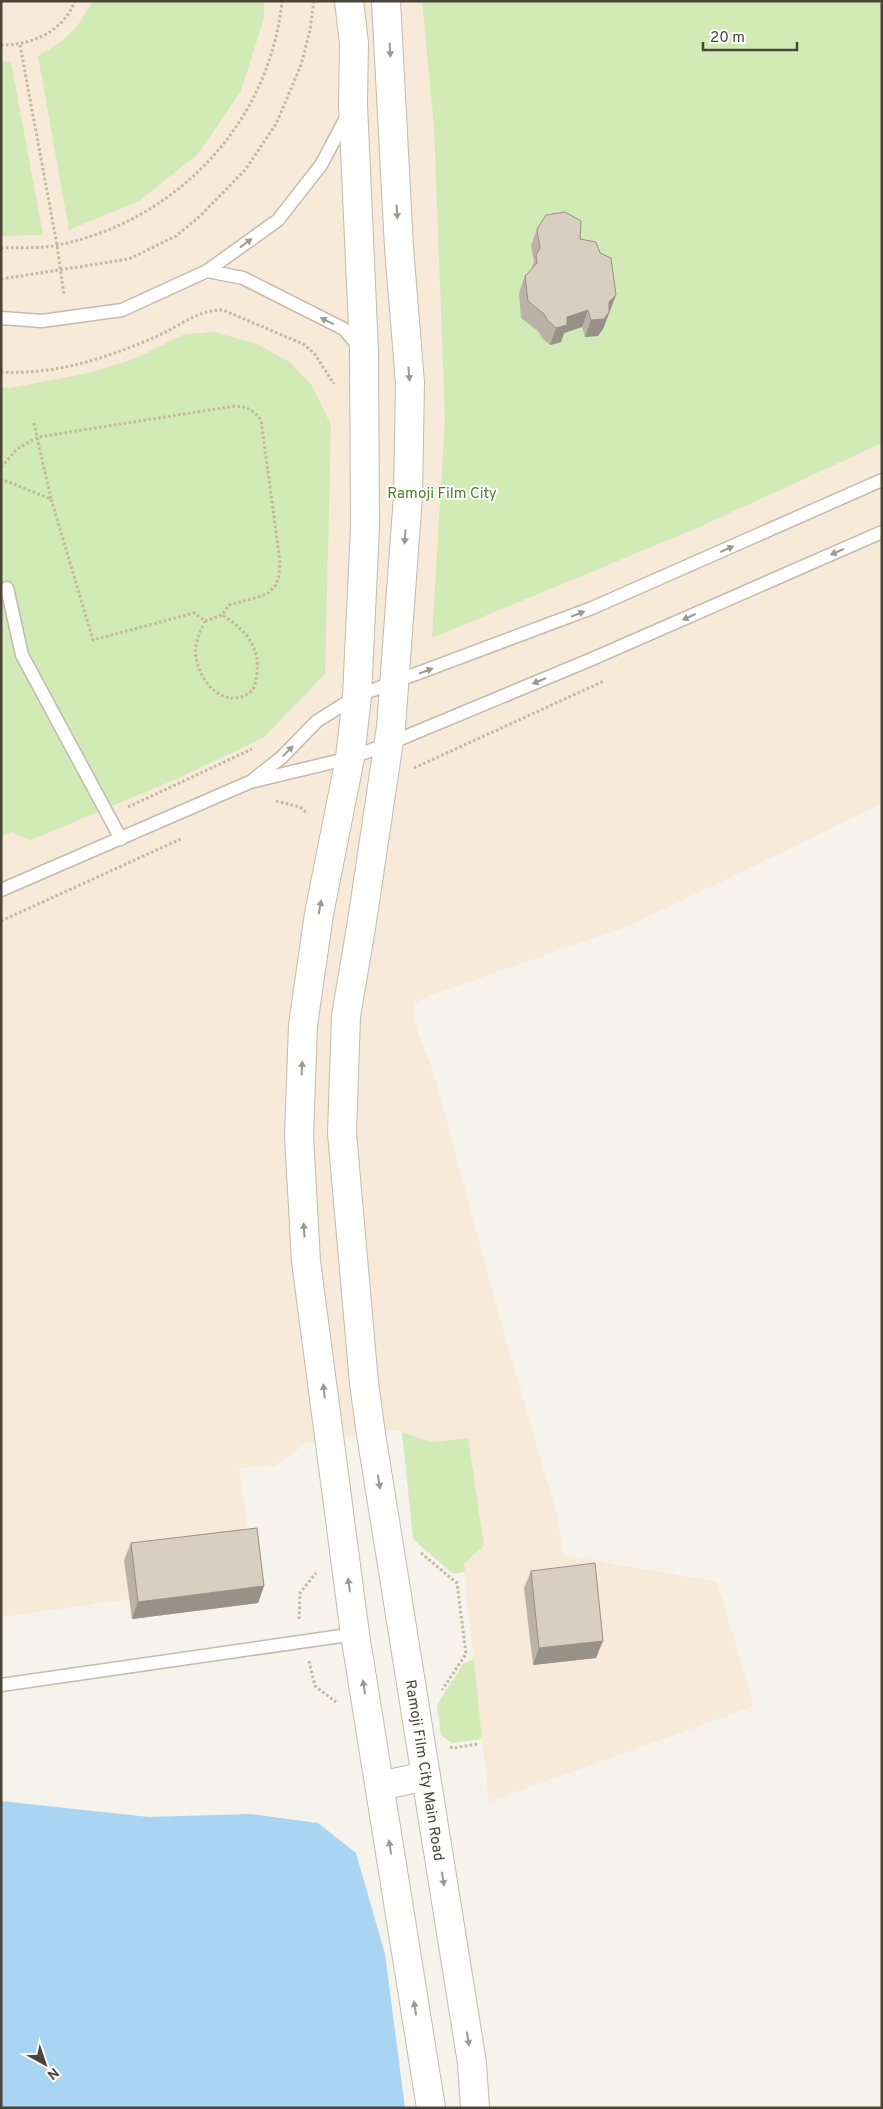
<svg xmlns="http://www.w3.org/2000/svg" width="883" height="2109" viewBox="0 0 883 2109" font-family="Overpass,sans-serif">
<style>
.commercial{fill:#f7ead8}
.green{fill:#d2eab5}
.water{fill:#a9d4f2}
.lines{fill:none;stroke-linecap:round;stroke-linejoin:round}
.service-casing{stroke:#c2bbae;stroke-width:15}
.tertiary-casing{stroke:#c2bbae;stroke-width:30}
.path{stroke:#c4b79f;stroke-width:3;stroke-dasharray:2.5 2.5;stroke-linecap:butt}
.service{stroke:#fff;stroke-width:12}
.tertiary{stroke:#fff;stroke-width:28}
.wall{fill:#bab2a6}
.shaded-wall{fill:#979187}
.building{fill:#d8cfc1;stroke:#979187}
.oneway{fill:#9c9892}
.labels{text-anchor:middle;stroke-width:4;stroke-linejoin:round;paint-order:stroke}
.park-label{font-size:15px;fill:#4a7f2a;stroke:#fff}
.street-label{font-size:15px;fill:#4b4439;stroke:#fff}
</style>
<rect width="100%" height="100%" fill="#f6f3ec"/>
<path class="commercial" d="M1,1H882V804L631,925L426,997L415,1003L414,1015L417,1030L434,1074L501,1323L558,1518L563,1555L717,1582L754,1706L489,1802L463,1563L468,1438L431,1442L396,1430L307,1443L274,1466L239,1468L258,1603L132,1619L129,1599L1,1617Z"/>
<g class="green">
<path d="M92,1H264V18L241,91L198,154L139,201L69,230L38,56C65,41 78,30 92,1Z"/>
<path d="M422,1H882V443L697,528L432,638L445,418L434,126Z"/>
<path d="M1,61L11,62L43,235L1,236Z"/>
<path d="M214,332L257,344L291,363L312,386L331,425L325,674L263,738L174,780L31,840L11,832L1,837V387L10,388L93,372L136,358L185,334Z"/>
<path d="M402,1432L431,1442L468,1438L484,1546L464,1563L465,1572L453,1574L413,1539Z"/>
<path d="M474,1659L482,1739L452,1743L441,1735L437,1705L463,1664Z"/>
</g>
<path class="water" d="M1,1801L149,1817L251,1814L318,1823L356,1853L385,1954L405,2108H1Z"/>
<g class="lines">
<g class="service-casing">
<g id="service">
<path d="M207,271L243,278L344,329L360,348"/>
<path d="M1,318L42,321L122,310L207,271L278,220L321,165L348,114"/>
<path d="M7,588L22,655L121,839"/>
<path d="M254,779L282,757L317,721L357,696L592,608L882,480"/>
<path d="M1,890L250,782L350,758L388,744L592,659L882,532"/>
<path d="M1,1685L355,1634"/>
</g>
</g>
<g class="tertiary-casing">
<g id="tertiary">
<path d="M349,1L354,43L353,104L364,351L365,527L357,696L350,758L319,914L303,1025L299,1136L306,1261L355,1634L431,2108"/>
<path id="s1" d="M386,1L399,248L410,383L408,496L391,727L361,928L346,1016L342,1133L364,1383L371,1434L472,2063L475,2108"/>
<path d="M380,1786L426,1776"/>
</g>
</g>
<g class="path">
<path d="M1,45C32,45 63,32 75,1"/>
<path d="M20,45L57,245L64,295"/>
<path d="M1,248C20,247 40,249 58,245C177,221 270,122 282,1"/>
<path d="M1,279L129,259L176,236L199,217L245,170L276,124L301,65L310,30L314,1"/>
<path d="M1,372C55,375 103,359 153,338C176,329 197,309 223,310L303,344L314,353L334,384"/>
<path d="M34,423L51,499"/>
<path d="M1,467L17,449L38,437L235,406C248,407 253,410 261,420L280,562L279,576L276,585L268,593L259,597L229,605L222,615L205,621L194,613L93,640L51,499L1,479"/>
<path d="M205,621C199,633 194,645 196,658C201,685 227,712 253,690C265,656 252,633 222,615"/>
<path d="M414,768L604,681"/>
<path d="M276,801L300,807L308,814"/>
<path d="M128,807L252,749"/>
<path d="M1,921L183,838"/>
<path d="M421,1553L457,1583L466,1654L442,1690"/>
<path d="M299,1619L300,1593L316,1573"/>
<path d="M309,1661L315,1686L336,1702"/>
<path d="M450,1747L454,1748L477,1744"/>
</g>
<use href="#service" class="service"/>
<use href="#tertiary" class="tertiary"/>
</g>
<g class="wall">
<path d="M537,229L580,239L616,295L603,329L598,336L585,337L582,327L564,333L561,342L550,345L542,338L538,331L521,318L519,293L525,276L530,271L534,262L531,246Z"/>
<path d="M131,1543L264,1586L258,1603L132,1619L124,1560Z"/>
<path d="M531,1571L596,1658L533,1665L524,1588Z"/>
</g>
<g class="shaded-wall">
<path d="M616,295L603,329L598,336L585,337L591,320Z"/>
<path d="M588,310L582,327L564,333L561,342L550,345L556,328L567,317Z"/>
<path d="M264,1586L258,1603L132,1619L138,1602Z"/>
<path d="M603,1641L596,1658L533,1665L539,1648Z"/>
</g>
<g class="building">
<path d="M565,212L581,221L580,239L596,242L600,253L611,258L616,295L609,302V312L604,319L591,320L588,310L567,317V325L556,328L548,321L544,314L528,301L525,276L537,263L536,255L540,248L537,229L546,215Z"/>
<path d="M257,1528L264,1586L138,1602L131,1543Z"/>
<path d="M595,1563L603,1641L539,1648L531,1571Z"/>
</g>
<defs><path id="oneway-solid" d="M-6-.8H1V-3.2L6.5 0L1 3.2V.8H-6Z" transform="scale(1.25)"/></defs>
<g class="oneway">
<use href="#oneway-solid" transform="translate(390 50) rotate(87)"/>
<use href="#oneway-solid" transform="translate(397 212) rotate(87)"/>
<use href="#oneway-solid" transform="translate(246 243) rotate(-36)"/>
<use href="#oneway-solid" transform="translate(327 321) rotate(-154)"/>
<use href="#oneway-solid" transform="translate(409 374) rotate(85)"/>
<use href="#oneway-solid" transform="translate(405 537) rotate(94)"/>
<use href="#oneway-solid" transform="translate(727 549) rotate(-24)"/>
<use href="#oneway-solid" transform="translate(837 552) rotate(156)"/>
<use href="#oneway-solid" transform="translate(578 614) rotate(-21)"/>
<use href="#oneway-solid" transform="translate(689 617) rotate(156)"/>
<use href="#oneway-solid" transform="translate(426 671) rotate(-21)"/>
<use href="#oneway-solid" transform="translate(539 681) rotate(157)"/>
<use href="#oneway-solid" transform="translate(288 751) rotate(-46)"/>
<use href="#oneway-solid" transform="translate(320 907) rotate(-79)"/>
<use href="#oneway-solid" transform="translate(302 1068) rotate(-87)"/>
<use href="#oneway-solid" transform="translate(304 1230) rotate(-94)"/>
<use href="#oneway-solid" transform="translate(324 1391) rotate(-96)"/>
<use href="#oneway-solid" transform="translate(379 1482) rotate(81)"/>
<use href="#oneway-solid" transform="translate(349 1585) rotate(-98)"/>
<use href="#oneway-solid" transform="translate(364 1687) rotate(-99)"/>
<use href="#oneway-solid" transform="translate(390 1847) rotate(-99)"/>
<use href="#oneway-solid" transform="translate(443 1879) rotate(81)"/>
<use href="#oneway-solid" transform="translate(415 2008) rotate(-99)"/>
<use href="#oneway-solid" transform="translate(468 2039) rotate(81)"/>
</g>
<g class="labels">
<g class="park-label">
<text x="442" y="498">Ramoji Film City</text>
</g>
<g class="street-label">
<text dy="5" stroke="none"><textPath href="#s1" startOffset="1780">Ramoji Film City Main Road</textPath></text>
</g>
</g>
<rect width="883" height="2109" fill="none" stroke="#4b4439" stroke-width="5"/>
<g transform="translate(45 2064) rotate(140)" stroke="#ffffff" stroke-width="4" paint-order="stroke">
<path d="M0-4L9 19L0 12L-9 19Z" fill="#4b4439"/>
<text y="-8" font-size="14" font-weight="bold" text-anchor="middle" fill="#4b4439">N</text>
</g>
<path d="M703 42v8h94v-8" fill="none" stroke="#4b4439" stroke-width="2.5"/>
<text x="710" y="42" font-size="15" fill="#4b4439" stroke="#ffffff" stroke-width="4" paint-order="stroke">20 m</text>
</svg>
